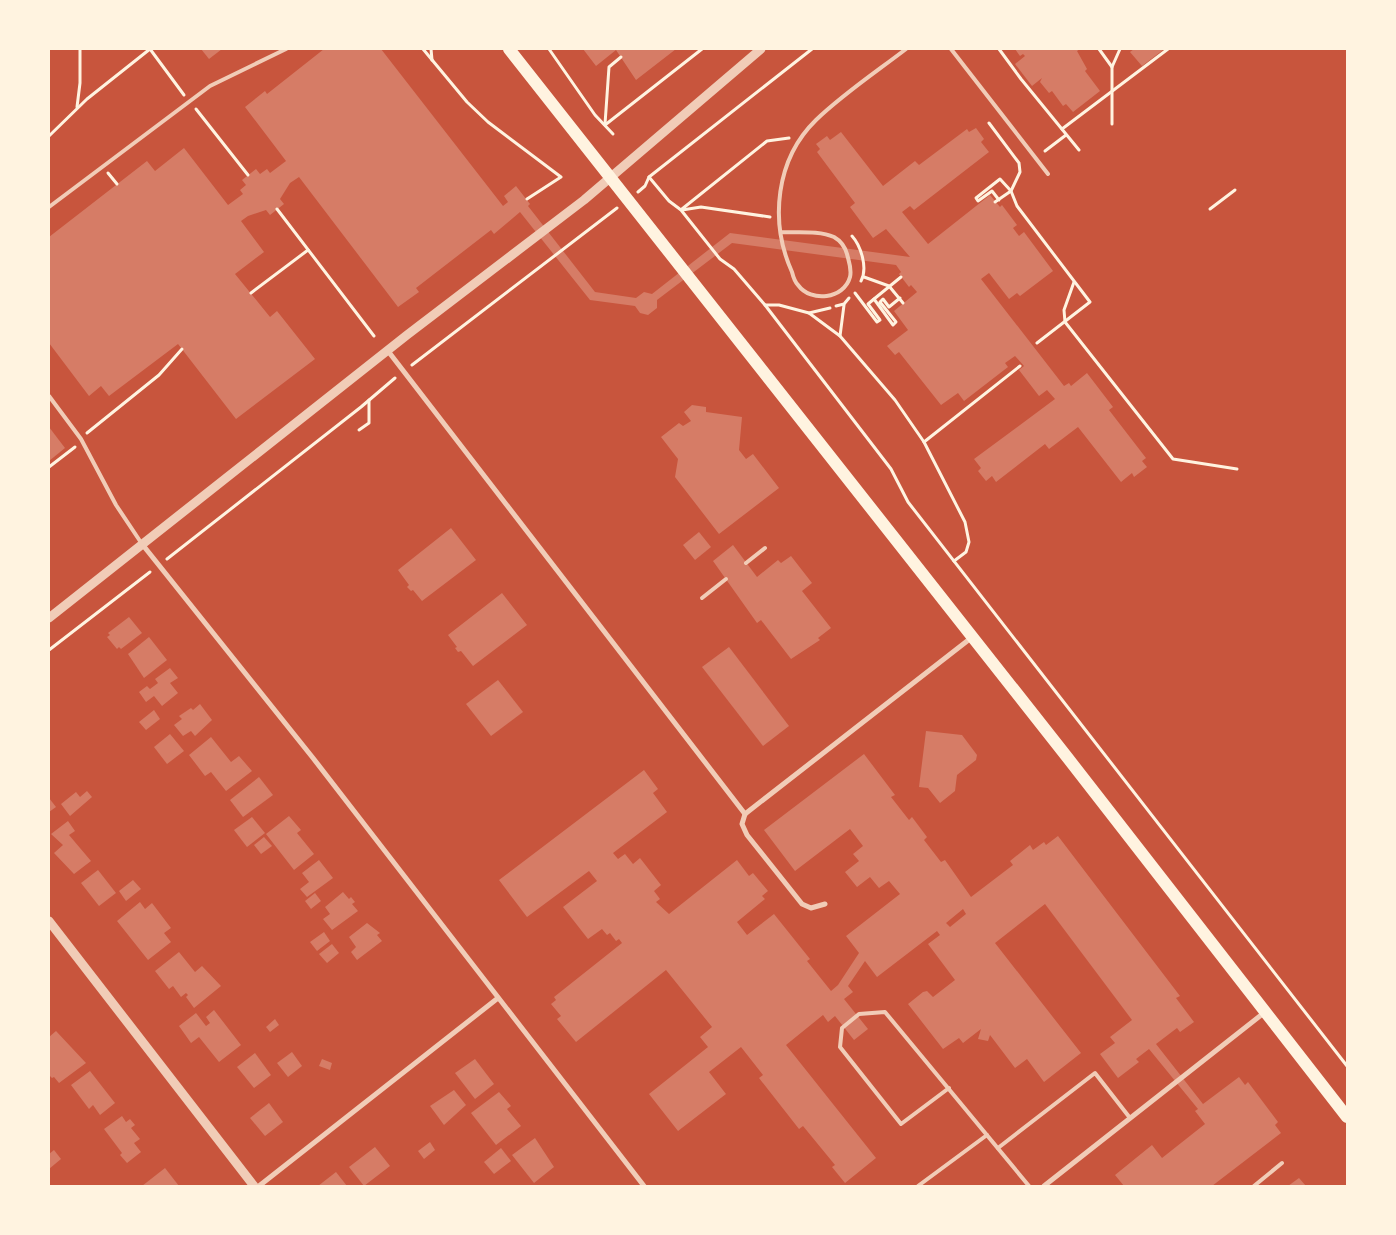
<svg xmlns="http://www.w3.org/2000/svg" width="1396" height="1235" viewBox="0 0 1396 1235" font-family="'Noto Serif',serif">
<style>
.building{fill:#d67c66;fill-rule:evenodd}
.lines{fill:none;stroke-linecap:round;stroke-linejoin:round}
.path{stroke:#fff3e0;stroke-width:3}
.service{stroke:#f1ccb7;stroke-width:4}
.minor{stroke:#f1ccb7;stroke-width:5}
.tertiary{stroke:#f1ccb7;stroke-width:9}
.primary{stroke:#fff3e0;stroke-width:12}
</style>
<rect width="100%" height="100%" fill="#c8553d"/>
<g class="building">
<path d="M201,49H222L209,59Z"/>
<path d="M324,49H381L503,206L508,202L504,196L516,186L530,204L528,206L595,292L636,298L644,292L652,294L730,233L910,257L886,229L873,238L850,207L855,203L817,152L820,149L816,144L827,136L830,140L841,132L883,186L915,161L919,165L967,129L969,132L976,128L984,139L981,142L989,152L914,210L910,206L902,212L928,244L990,195L1000,207L1002,205L1017,225L1013,228L1019,236L1024,232L1053,271L1020,296L1017,293L1009,299L989,273L981,279L1064,386L1069,383L1071,386L1087,373L1113,407L1109,410L1146,458L1142,461L1147,467L1134,477L1132,473L1121,482L1078,427L1049,449L1045,444L996,482L992,476L986,481L978,471L981,468L974,459L1055,399L1047,390L1039,396L1019,370L1024,366L1015,356L1005,363L1008,367L964,401L958,393L941,405L899,352L895,355L887,346L908,330L894,311L917,292L911,285L909,287L899,274L901,272L896,265L732,243L657,300V308L648,315L640,313L635,306L590,300L520,212L494,234L491,230L416,288L419,292L398,307L299,177L290,183L280,199L284,204L270,215L266,210L248,216L241,221L264,252L235,274L270,317L277,311L315,359L236,419L178,344L109,396L101,386L89,396L49,343V237L147,161L155,171L184,148L228,205L243,194L240,190L246,185L242,180L256,169L260,174L267,169L270,173L286,161L245,107L265,91L267,94Z"/>
<path d="M583,49H676L636,80L616,50L596,66Z"/>
<path d="M1015,49H1080L1077,51L1087,69L1085,71L1100,91L1073,112L1066,104L1063,106L1052,91L1049,93L1040,82L1042,78L1032,86L1015,64L1025,56L1023,54L1020,56Z"/>
<path d="M1134,49H1161L1163,50L1142,66L1130,52Z"/>
<path d="M692,405L706,407V412L742,417L739,450L746,459L753,454L779,488L719,534L675,477L678,459L661,437L679,423L683,426L691,421L684,412Z"/>
<path d="M49,427L65,448L49,461Z"/>
<path d="M451,528L476,560L422,601L413,590L411,591L407,587L409,585L398,570Z"/>
<path d="M699,532L711,547L695,560L683,545Z"/>
<path d="M733,545L757,577L778,560L781,563L791,556L812,583L802,591L831,628L818,638L820,640L791,659L761,620L757,623L713,561Z"/>
<path d="M502,593L527,625L473,666L461,651L458,652L455,648L457,647L448,635Z"/>
<path d="M129,617L142,633L121,649L119,647L117,649L107,637L110,635L108,633Z"/>
<path d="M149,637L167,660L144,678L128,654Z"/>
<path d="M729,647L789,726L763,746L702,667Z"/>
<path d="M170,668L178,678L170,683L178,693L162,706L154,696L146,702L139,692L147,686L150,689L158,683L155,679Z"/>
<path d="M498,680L523,712L491,736L466,704Z"/>
<path d="M200,704L212,720L195,736L191,731L183,736L174,725L182,719L179,716L191,708L193,710Z"/>
<path d="M154,710L160,719L146,730L139,722Z"/>
<path d="M926,731L962,735L977,755L976,760L957,775L955,791L940,803L928,788L919,787Z"/>
<path d="M170,734L184,751L167,764L154,747Z"/>
<path d="M211,737L231,762L239,756L252,771L226,791L211,772L205,776L189,755Z"/>
<path d="M864,754L895,795L891,797L909,820L912,817L927,837L924,840L941,862L945,860L971,897L1013,865L1010,861L1030,845L1033,850L1044,842L1046,845L1058,836L1180,996L1176,998L1194,1022L1180,1032L1177,1028L1156,1044L1203,1104L1239,1077L1245,1085L1248,1082L1278,1122L1275,1125L1281,1133L1212,1186H1124L1115,1175L1152,1145L1162,1158L1205,1124L1195,1111L1198,1109L1149,1049L1136,1059L1139,1062L1118,1078L1100,1054L1115,1043L1110,1037L1132,1020L1045,904L995,943L1081,1053L1044,1082L1027,1059L1015,1068L990,1035L988,1041L978,1039L981,1029L963,1043L959,1038L943,1049L908,1004L923,992L927,991L933,997L955,980L928,944L940,935L937,931L877,977L865,961L848,986L853,992L844,999L868,1029L854,1040L835,1016L828,1022L823,1015L786,1045L876,1158L845,1183L832,1167L835,1165L803,1126L799,1129L759,1078L763,1075L741,1047L709,1072L726,1094L678,1131L649,1094L708,1047L700,1037L712,1027L666,970L576,1042L557,1019L561,1016L551,1004L556,1000L554,997L622,943L619,939L616,941L610,933L607,935L602,929L588,939L563,907L597,881L589,871L527,917L499,880L644,770L658,789L653,793L667,812L613,853L618,859L625,854L633,864L640,858L661,885L654,891L660,899L656,902L669,914L737,860L749,876L753,873L768,891L762,896L765,899L737,922L747,935L774,914L810,959L807,961L831,991L838,985L859,953L846,936L900,894L889,881L879,888L870,877L857,887L845,872L859,861L853,854L863,846L850,829L795,871L764,830ZM963,909L966,914L950,927L946,923Z"/>
<path d="M259,777L273,795L243,817L230,800Z"/>
<path d="M87,791L92,797L70,816L61,804L76,792L80,797Z"/>
<path d="M49,798L56,807L49,812Z"/>
<path d="M289,816L301,830L297,833L314,854L294,870L266,834Z"/>
<path d="M252,817L265,833L247,847L234,830Z"/>
<path d="M68,821L75,831L69,835L91,861L74,874L54,853L63,845L51,834Z"/>
<path d="M264,837L272,846L261,854L254,845Z"/>
<path d="M319,860L333,878L307,897L300,889L309,882L302,873Z"/>
<path d="M98,870L116,893L99,906L81,883Z"/>
<path d="M133,880L141,889L126,901L119,891Z"/>
<path d="M343,892L349,899L351,897L355,902L352,904L358,911L332,930L323,919L330,914L325,907Z"/>
<path d="M315,893L321,901L311,909L305,901Z"/>
<path d="M140,902L145,909L152,903L171,928L164,933L171,942L148,960L117,921Z"/>
<path d="M367,923L380,933L377,935L382,941L357,960L351,952L356,947L349,937Z"/>
<path d="M324,932L330,941L317,951L310,942Z"/>
<path d="M332,944L339,953L327,963L319,954Z"/>
<path d="M179,952L195,972L202,966L221,986L194,1008L186,997L188,995L186,993L181,997L173,986L169,989L155,971Z"/>
<path d="M214,1010L241,1045L219,1062L199,1037L191,1043L179,1026L196,1013L206,1026L210,1023L206,1017Z"/>
<path d="M275,1019L279,1025L270,1032L266,1027Z"/>
<path d="M56,1031L86,1063L59,1083L54,1077L52,1078L49,1075V1037Z"/>
<path d="M292,1052L302,1066L288,1077L277,1063Z"/>
<path d="M255,1053L271,1075L254,1088L237,1067Z"/>
<path d="M322,1059L332,1063L330,1070L319,1066Z"/>
<path d="M475,1059L494,1084L475,1099L455,1073Z"/>
<path d="M90,1071L115,1103L100,1115L93,1105L89,1109L71,1085Z"/>
<path d="M454,1090L466,1105L444,1125L430,1106Z"/>
<path d="M499,1092L511,1106L507,1109L521,1126L496,1145L471,1113Z"/>
<path d="M269,1103L283,1122L265,1136L250,1118Z"/>
<path d="M122,1116L126,1122L130,1119L135,1125L131,1128L140,1139L134,1143L141,1152L127,1163L120,1155L122,1153L104,1129Z"/>
<path d="M535,1138L554,1167L534,1183L512,1155Z"/>
<path d="M430,1142L435,1150L424,1159L418,1151Z"/>
<path d="M375,1147L390,1166L364,1186L349,1167Z"/>
<path d="M501,1148L511,1161L494,1174L484,1162Z"/>
<path d="M54,1150L61,1159L49,1169V1154Z"/>
<path d="M165,1168L179,1186H142Z"/>
<path d="M336,1172L347,1186H318Z"/>
<path d="M1299,1178L1306,1186H1288Z"/>
</g>
<g class="lines">
<g class="path">
<path d="M150,49L184,95"/>
<path d="M423,49L467,102L488,122L561,177L527,199"/>
<path d="M431,49L432,60"/>
<path d="M549,49L595,115L613,134"/>
<path d="M999,49L1021,79L1079,150"/>
<path d="M1099,49L1112,67"/>
<path d="M77,107L80,83V49"/>
<path d="M196,109L248,175"/>
<path d="M989,123L1019,163L1020,172L1011,191L1017,206L1090,302L1037,343"/>
<path d="M605,124L609,67L621,57"/>
<path d="M1112,124V67L1120,49"/>
<path d="M605,125L702,49"/>
<path d="M1062,129L1168,49"/>
<path d="M49,136L87,99L150,49"/>
<path d="M1045,151L1066,135"/>
<path d="M108,173L117,184"/>
<path d="M649,177L669,201L681,210L720,259L734,269L765,305L891,469L908,502L1347,1066"/>
<path d="M638,192L645,186L649,177L812,49"/>
<path d="M995,202L1011,191L1000,179L976,198L978,201L992,191L999,200"/>
<path d="M277,209L374,336"/>
<path d="M682,209L767,141L789,138"/>
<path d="M1210,209L1235,190"/>
<path d="M682,210L701,207L770,217"/>
<path d="M852,236C861,246 868,268 861,281"/>
<path d="M864,277L889,286L903,303"/>
<path d="M1074,282L1064,310L1065,322L1173,459L1237,469"/>
<path d="M251,293L308,250"/>
<path d="M855,293L877,322L880,320L868,304L874,299L893,325L896,322L880,302L883,299L889,307L900,298"/>
<path d="M874,299L901,277"/>
<path d="M765,305H779L809,313L840,336L895,400L924,442L965,522L969,542L966,552L954,561"/>
<path d="M836,306L844,304L849,298"/>
<path d="M809,313L830,308"/>
<path d="M840,336L844,305"/>
<path d="M412,365L617,208"/>
<path d="M359,430L369,423V400"/>
<path d="M87,433L159,375L182,349"/>
<path d="M924,442L1020,366"/>
<path d="M49,467L75,447"/>
<path d="M167,559L361,407L395,378"/>
<path d="M49,650L150,572"/>
</g>
<g class="service">
<path d="M951,49L1048,174"/>
<path d="M49,207L210,86L286,49"/>
<path d="M781,232C796,233 819,230 834,237C841,241 845,247 847,254C849,262 852,269 850,277C844,299 811,303 798,285C795,282 793,276 792,272C769,221 776,159 816,120C843,94 876,72 906,49"/>
<path d="M49,396L81,439L116,505L142,544"/>
<path d="M746,563L765,548"/>
<path d="M702,598L726,579"/>
<path d="M949,1088L901,1124L840,1047L842,1028L859,1014L885,1012L1029,1186"/>
<path d="M998,1148L1095,1073L1130,1118"/>
<path d="M918,1186L987,1135"/>
<path d="M1254,1186L1282,1163"/>
</g>
<g class="minor">
<path d="M388,351L745,814"/>
<path d="M142,544L313,758L644,1186"/>
<path d="M745,814L971,638"/>
<path d="M745,814L742,824L747,835L802,904L811,908L825,904"/>
<path d="M259,1186L498,998"/>
<path d="M1044,1186L1265,1012"/>
</g>
<g class="tertiary">
<path d="M49,618L407,335L584,200L761,49"/>
<path d="M49,921L254,1186"/>
</g>
<path class="primary" d="M509,49L1067,757L1347,1117"/>
</g>
<rect width="1396" height="1235" fill="none" stroke="#fff3e0" stroke-width="100"/>
</svg>
